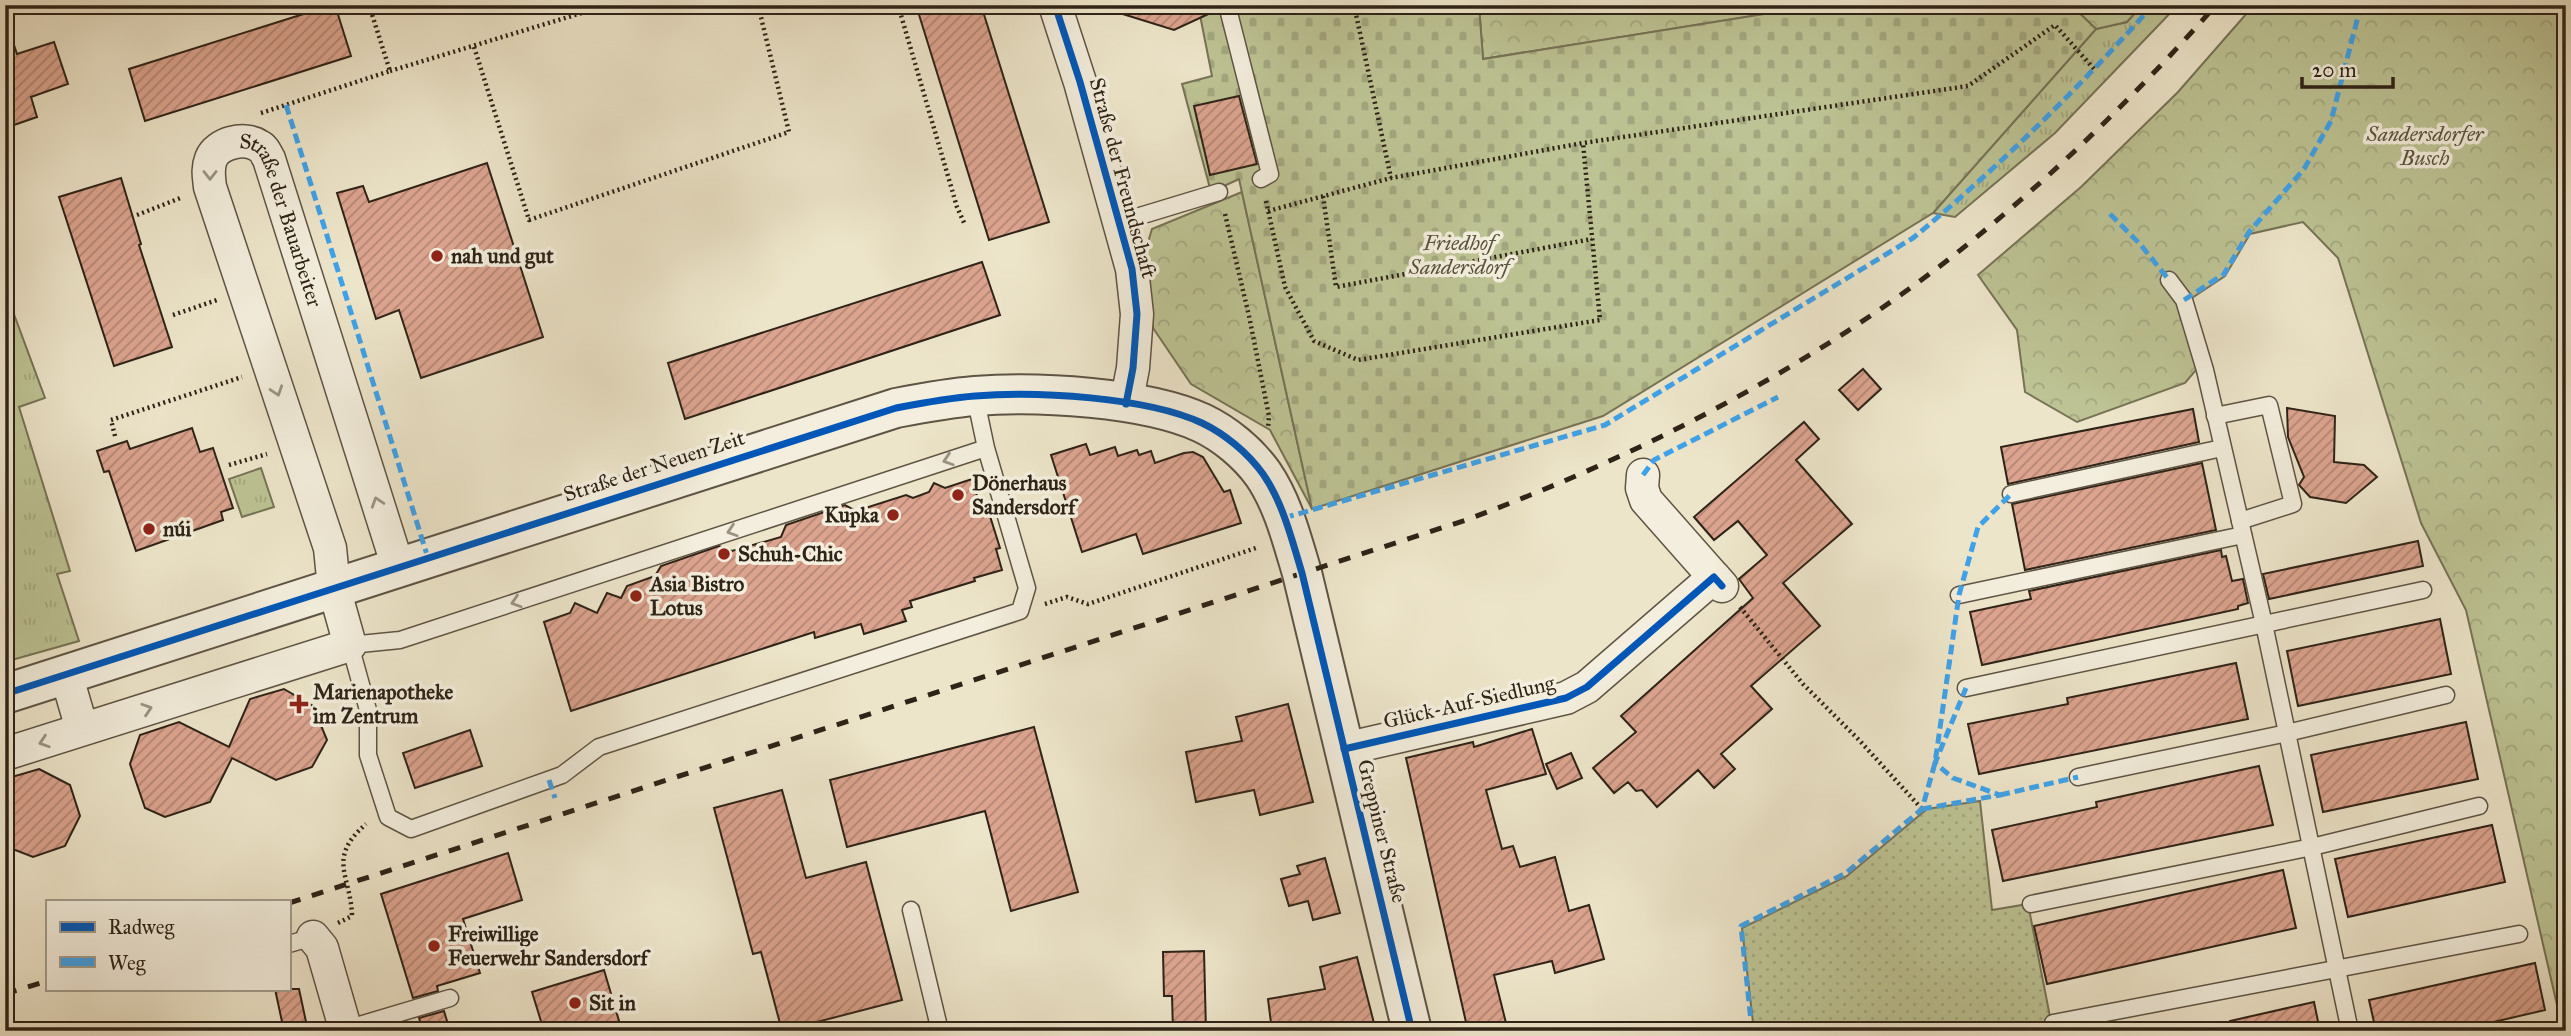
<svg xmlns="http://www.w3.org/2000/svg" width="2571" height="1036" viewBox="0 0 2571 1036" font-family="'IM FELL Great Primer',serif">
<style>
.grass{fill:url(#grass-tufts);stroke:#767356;stroke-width:2}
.forest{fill:url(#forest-crowns);stroke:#767356;stroke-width:2}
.cemetery{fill:url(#cemetery-stones);stroke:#767356;stroke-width:2}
.park{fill:url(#park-dots);stroke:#767356;stroke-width:2}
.building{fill:url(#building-hatch);stroke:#2e2317;stroke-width:2}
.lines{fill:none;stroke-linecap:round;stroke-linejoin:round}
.service-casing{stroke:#5e5444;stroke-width:19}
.minor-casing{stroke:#5e5444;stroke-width:35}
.tertiary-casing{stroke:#5e5444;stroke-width:42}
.path{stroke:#2e2317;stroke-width:4.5;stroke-dasharray:2 3.5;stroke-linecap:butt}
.service{stroke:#f3eedd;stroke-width:16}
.minor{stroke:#f3eedd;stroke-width:32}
.tertiary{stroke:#f3eedd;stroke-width:38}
.rail{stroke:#2e2317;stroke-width:5;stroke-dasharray:12 12;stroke-linecap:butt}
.quiet{stroke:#3ea2ea;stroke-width:5;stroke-dasharray:10 5;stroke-linecap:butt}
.cycleway-casing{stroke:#f3eedd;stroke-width:11}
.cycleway{stroke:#0057b8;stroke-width:7}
.oneway{stroke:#9a9384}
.poi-dot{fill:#8f2418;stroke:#f3eedd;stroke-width:2.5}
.labels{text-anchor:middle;stroke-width:7;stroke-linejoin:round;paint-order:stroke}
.park-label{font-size:21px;font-style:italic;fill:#59533c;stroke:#f3eedd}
.street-label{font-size:21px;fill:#2e2317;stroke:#f3eedd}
.poi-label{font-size:21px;font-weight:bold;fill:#2e2317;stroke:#f3eedd;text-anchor:start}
</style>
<defs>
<pattern id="grass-tufts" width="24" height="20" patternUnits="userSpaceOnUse" patternTransform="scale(1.75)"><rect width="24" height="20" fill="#bdc394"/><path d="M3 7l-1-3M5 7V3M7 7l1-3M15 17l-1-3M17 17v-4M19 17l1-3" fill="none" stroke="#a3a77f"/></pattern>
<pattern id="forest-crowns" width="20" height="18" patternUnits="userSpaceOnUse" patternTransform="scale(1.75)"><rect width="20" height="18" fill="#bdc394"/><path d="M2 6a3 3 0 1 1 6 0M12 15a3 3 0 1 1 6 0" fill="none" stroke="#a3a77f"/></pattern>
<pattern id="cemetery-stones" width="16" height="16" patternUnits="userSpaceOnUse" patternTransform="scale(1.75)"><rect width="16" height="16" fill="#bdc394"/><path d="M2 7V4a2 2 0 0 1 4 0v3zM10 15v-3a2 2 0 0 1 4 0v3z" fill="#a3a77f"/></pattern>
<pattern id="park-dots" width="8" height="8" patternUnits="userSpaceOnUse" patternTransform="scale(1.75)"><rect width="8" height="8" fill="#bdc394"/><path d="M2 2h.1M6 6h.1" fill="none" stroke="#a3a77f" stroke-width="1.8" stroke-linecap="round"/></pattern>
<pattern id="building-hatch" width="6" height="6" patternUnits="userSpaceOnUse" patternTransform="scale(1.75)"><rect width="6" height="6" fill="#dca48f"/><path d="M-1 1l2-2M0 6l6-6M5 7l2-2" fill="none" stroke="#b38574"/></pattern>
</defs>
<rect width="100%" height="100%" fill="#ede5ca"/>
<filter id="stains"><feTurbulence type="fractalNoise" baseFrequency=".00286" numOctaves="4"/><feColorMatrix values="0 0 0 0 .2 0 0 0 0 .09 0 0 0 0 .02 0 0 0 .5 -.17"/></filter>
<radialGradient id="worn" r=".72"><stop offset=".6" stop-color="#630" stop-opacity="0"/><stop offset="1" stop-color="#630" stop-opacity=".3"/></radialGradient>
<g class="grass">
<path d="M2142,5H2178L2055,133L1955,217L1933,213L2096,29L2127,22Z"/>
<path d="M5,290L45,398L19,407L70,571L57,574L79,641L5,662Z"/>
<path d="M261,468L274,507L242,517L229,479Z"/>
</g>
<g class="forest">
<path d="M1479,5H1821L1483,59Z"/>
<path d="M2071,5H2142L2127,22L2096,29Z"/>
<path d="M2254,5H2566V1031H2563L2466,610L2421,523L2338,258L2303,222L2250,234L2225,276L2186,302L2202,363L2185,383L2077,422L2025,392L2017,330L1978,275L2081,187L2178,92Z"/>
<path d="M1242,192L1312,509L1270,430L1191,384L1153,328L1143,259L1152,229Z"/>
</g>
<path class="cemetery" d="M1198,5H1479L1483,59L1821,5H2071L2096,29L1933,213L1603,416L1312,509L1239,179L1211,192L1182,84L1212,76Z"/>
<path class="park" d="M1980,801L1992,910L2028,904L2052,1027L2032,1031H1754L1742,928L1847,876L1927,809Z"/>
<g class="building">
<path d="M332,5H335L351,56L145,121L129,69Z"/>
<path d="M916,5H981L1049,222L989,240Z"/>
<path d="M1114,5H1217V10L1174,30L1113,11Z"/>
<path d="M10,33L17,54L54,42L68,84L31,97L37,117L5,128V34Z"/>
<path d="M1239,96L1257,164L1210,175L1194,106Z"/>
<path d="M487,163L543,337L421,378L399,310L376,319L337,193L363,186L369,202Z"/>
<path d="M121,178L141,244L139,245L172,347L114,366L59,197Z"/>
<path d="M982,262L1000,315L685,419L668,363Z"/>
<path d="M1863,369L1881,389L1858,410L1839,390Z"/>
<path d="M2287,408L2335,416L2334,462L2364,465L2377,477L2346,503L2310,497L2299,485L2304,477L2288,437Z"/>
<path d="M2193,409L2199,442L2008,484L2001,447Z"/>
<path d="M1804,422L1819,439L1796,460L1852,524L1783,583L1820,626L1751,686L1772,709L1721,754L1735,769L1714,788L1698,770L1657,807L1642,790L1636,791L1628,782L1614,793L1593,768L1636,732L1621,716L1753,598L1739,579L1767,555L1738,521L1714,540L1694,517Z"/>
<path d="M192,428L200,452L213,448L233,508L221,512L223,520L136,551L109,471L104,472L97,451L127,441L130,449Z"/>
<path d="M1086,444L1090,455L1115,447L1118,456L1137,450L1139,455L1151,451L1155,463L1184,453L1193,452L1203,457L1224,492L1230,490L1241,523L1143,554L1136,534L1082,552L1051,455Z"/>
<path d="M2202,463L2216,530L2025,570L2012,504Z"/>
<path d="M972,479L978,499L984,497L1000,548L996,549L1002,570L974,578L975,581L910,601L912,607L902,610L906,621L864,634L861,624L815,638L814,632L571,711L544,622L570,613L575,603L597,613L607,593L621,598L627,586L655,576L661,566L719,546L732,551L781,537L786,525L845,505L856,511L906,495L913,498L929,492L934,483L945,488Z"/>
<path d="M2418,541L2423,566L2269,599L2263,574Z"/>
<path d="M2221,550L2222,557L2226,556L2232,581L2243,579L2248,603L2238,606V609L1982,665L1970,612L2031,599L2029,591Z"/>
<path d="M2440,619L2451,674L2298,706L2287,651Z"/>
<path d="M2236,663L2248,719L1979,774L1968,724L2068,704L2067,698Z"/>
<path d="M284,689L313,706L327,740L312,767L276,780L232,758L210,802L165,817L145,808L130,764L140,735L179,722L229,747L250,699Z"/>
<path d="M1288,704L1313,802L1260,815L1254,790L1196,802L1186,752L1242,741L1236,717Z"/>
<path d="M2466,722L2478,779L2323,812L2311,755Z"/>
<path d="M1034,727L1078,892L1011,911L985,811L847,847L830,780Z"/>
<path d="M1532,729L1546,774L1486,790L1502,849L1513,846L1520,867L1555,857L1569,911L1589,905L1604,959L1555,973L1552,961L1494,975L1508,1031H1468L1406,758L1473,742L1474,747Z"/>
<path d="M470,730L482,766L415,788L403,753Z"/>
<path d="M1571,753L1582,778L1557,789L1546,764Z"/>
<path d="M2259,766L2273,825L2003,881L1992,830L2097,807L2096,802Z"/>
<path d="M39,769L70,785L80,816L65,846L33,857L5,846V779Z"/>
<path d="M782,790L806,878L866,862L902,1000L782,1031L761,952L753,954L714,808Z"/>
<path d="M2492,825L2505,882L2348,917L2335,859Z"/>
<path d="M508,853L522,900L463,919L480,973L437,986L438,991L413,998L381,894Z"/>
<path d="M1325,858L1340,913L1313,920L1308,901L1289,906L1281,879L1300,874L1297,866Z"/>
<path d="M2283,870L2296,928L2047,984L2034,926Z"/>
<path d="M1204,951L1206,1031H1173L1172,996H1164L1163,952Z"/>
<path d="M1357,957L1376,1031H1272L1268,999L1325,989L1320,967Z"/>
<path d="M2535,963L2545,1010L2455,1031H2376L2369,1000Z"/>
<path d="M604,970L622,1031H544L532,992Z"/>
<path d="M275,989H299L308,1031H284Z"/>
<path d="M2314,1002L2320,1031H2231L2230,1021Z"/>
<path d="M444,1011L450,1031H423L419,1018Z"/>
</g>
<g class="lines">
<g class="service-casing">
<g id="service">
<path d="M1227,5L1270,174L1261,179"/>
<path d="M1120,222L1219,192"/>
<path d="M2169,280L2184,300L2205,370L2264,624L2350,1031"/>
<path d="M975,396L986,448L400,640L350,645L368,710V755L388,817L411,829L562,775L599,747L1020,611L1027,588L986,448"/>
<path d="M2215,416L2269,405L2293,504L2240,521"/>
<path d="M2011,494L2222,448"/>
<path d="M1959,595L2243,535"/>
<path d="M1966,688L2423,590"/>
<path d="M2078,777L2287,733L2446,695"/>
<path d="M2031,904L2312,847L2479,806"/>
<path d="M911,910L940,1031"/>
<path d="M289,944L313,937"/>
<path d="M2053,1023L2519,934"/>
<path d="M346,1029L450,998"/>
</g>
</g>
<g class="minor-casing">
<g id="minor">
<path d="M1055,5L1080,82L1132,269L1137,314L1133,368L1126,404"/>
<path d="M1643,475L1642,488L1646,500L1714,577"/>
<path d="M66,674L82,729"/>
<path d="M1344,749L1566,698L1587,687L1714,577L1722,586"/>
<path id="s1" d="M5,754L350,645L334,588L330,548L210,187C209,177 207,169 211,159C217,143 245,136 259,146C264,148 266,154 269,159L398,567"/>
<path d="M313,937L322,948L346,1031"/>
</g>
</g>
<g class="tertiary-casing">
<path id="tertiary" d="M5,694L896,408C922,403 948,398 975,396C1037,391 1146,397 1202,423C1225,434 1248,453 1263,474C1283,503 1292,540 1302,573L1412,1031"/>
</g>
<g class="path">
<path d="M898,5L957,207L965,225"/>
<path d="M1354,5L1391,178"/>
<path d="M1248,8L1300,5"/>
<path d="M474,47L529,220L789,132L758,5"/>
<path d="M390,71L608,5"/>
<path d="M261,113L390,71L369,5"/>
<path d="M1323,196L1336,287L1592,239"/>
<path d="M1266,201L1285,287L1314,341L1358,360L1600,320L1583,143"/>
<path d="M1268,211L1391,178L1583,143L1968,86L2055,25L2095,70"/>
<path d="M1225,214L1249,316L1269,416L1268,428"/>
<path d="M137,215L183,197"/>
<path d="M173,315L217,300"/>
<path d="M115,436L111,420L242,377"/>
<path d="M229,465L267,454"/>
<path d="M1045,604L1067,597L1088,604L1259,547"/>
<path d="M1740,607L1803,684L1859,740L1922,809"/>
<path d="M338,923L352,916C351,875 326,859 366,824"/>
</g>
<use href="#service" class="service"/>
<use href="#minor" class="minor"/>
<use href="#tertiary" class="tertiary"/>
<g class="rail">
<path d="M289,903L1466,520C1636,457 1800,373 1944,263C2043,186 2133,99 2216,5"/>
<path d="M5,994L47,981"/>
</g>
<g class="quiet">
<path d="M367,5L370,9"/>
<path d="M286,105L428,558"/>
<path d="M2110,214L2140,244L2169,280"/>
<path d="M2184,300L2224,274L2249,232L2304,169L2331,121L2361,5"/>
<path d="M1643,475L1654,460L1778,397"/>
<path d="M1284,518L1605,425L1913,238C1999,167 2079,88 2153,5"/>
<path d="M549,780L555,798"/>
<path d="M2000,795L2078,777"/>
<path d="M1922,809L2000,795L1953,778L1935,763L1966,688"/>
<path d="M1752,1031L1741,926L1846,873L1922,809L1935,763L1959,595L1978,527L2011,494"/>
</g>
<g class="cycleway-casing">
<g id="cycleway">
<path d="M1055,5L1080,82L1132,269L1137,314L1133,368L1126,404"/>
<path d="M5,694L896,408C922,403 948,398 975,396C1037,391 1146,397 1202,423C1225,434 1248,453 1263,474C1283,503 1292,540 1302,573L1412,1031"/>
<path d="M1344,749L1566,698L1587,687L1714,577L1722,586"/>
</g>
</g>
<use href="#cycleway" class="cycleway"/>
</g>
<defs><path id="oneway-chevron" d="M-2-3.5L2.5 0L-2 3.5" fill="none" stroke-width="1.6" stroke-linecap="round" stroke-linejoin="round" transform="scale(1.75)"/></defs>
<g class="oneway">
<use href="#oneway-chevron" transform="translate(210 175) rotate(90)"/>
<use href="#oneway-chevron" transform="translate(277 391) rotate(72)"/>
<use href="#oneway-chevron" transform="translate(948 460) rotate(162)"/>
<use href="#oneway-chevron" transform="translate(377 502) rotate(-108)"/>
<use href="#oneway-chevron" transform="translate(732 531) rotate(162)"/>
<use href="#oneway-chevron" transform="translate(516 602) rotate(162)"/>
<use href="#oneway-chevron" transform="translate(147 709) rotate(-18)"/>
<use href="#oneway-chevron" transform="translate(44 742) rotate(162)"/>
</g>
<g class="poi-dot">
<circle cx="437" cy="256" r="7"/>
<circle cx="958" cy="495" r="7"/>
<circle cx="893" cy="515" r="7"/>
<circle cx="149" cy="529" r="7"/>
<circle cx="724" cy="554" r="7"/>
<circle cx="636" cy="596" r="7"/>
<path d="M295.5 693.5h7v7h7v7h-7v7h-7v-7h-7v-7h7z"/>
<circle cx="434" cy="946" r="7"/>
<circle cx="575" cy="1003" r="7"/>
</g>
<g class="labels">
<g class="park-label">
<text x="2425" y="141">Sandersdorfer<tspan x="2425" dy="24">Busch</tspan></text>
<text x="1459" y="250">Friedhof<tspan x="1459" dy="24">Sandersdorf</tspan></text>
</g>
<g class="street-label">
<text transform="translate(1123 178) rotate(75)" y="7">Straße der Freundschaft</text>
<text dy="7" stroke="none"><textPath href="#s1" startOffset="1001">Straße der Bauarbeiter</textPath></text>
<text transform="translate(654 466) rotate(-18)" y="7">Straße der Neuen Zeit</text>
<text transform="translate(1469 702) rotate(-13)" y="7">Glück-Auf-Siedlung</text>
<text transform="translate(1382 831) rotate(76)" y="7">Greppiner Straße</text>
</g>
<g class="poi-label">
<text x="451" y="263">nah und gut</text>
<text x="972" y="490">Dönerhaus<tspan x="972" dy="24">Sandersdorf</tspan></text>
<text x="879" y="522" text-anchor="end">Kupka</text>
<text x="163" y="536">núi</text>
<text x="738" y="561">Schuh-Chic</text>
<text x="650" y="591">Asia Bistro<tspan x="650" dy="24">Lotus</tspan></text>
<text x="313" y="699">Marienapotheke<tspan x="313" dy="24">im Zentrum</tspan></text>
<text x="448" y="941">Freiwillige<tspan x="448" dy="24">Feuerwehr Sandersdorf</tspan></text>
<text x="589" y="1010">Sit in</text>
</g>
</g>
<rect width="2571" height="1036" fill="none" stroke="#ede5ca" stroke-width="28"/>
<rect x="7" y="7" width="2557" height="1022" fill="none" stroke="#2e2317" stroke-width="3.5"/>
<rect x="14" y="14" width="2543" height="1008" fill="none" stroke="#2e2317" stroke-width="2"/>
<rect x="46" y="900" width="245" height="91" fill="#f3eedd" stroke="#a49d8e" stroke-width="2"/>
<rect x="60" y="922" width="35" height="10" fill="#0057b8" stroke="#a49d8e" stroke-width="2"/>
<text x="108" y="934" font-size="21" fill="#2e2317">Radweg</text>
<rect x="60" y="957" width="35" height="10" fill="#3ea2ea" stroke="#a49d8e" stroke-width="2"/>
<text x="108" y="970" font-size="21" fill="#2e2317">Weg</text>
<path d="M2302 77v10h91v-10" fill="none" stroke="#2e2317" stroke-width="3.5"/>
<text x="2312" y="77" font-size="21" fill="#2e2317" stroke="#f3eedd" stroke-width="5" paint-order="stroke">20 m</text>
<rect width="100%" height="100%" filter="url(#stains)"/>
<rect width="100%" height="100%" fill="url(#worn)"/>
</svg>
